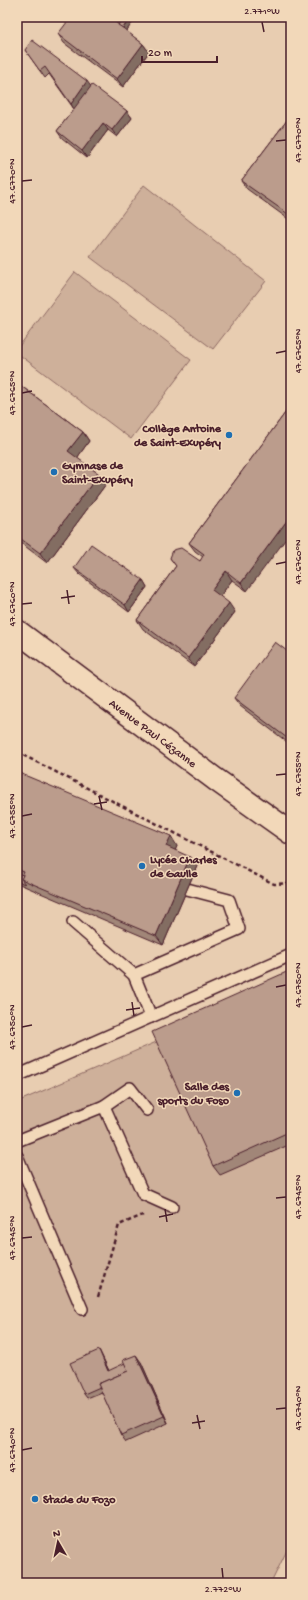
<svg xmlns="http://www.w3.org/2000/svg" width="308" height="1600" viewBox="0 0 308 1600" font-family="'Gochi Hand',sans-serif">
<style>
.green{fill:#ceb09a;stroke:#8c6862}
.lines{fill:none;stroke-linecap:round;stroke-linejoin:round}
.service-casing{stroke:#4a1f2b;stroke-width:14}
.minor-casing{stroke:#4a1f2b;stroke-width:25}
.path{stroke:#4a1f2b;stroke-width:2.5;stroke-dasharray:4 3;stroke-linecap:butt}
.service{stroke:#f2d8b9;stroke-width:11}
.minor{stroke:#f2d8b9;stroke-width:22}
.wall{fill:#a18678;stroke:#4a1f2b}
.shaded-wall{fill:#836d62;stroke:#4a1f2b}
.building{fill:#bb9c8c;stroke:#4a1f2b}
.ticks{fill:none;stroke:#4a1f2b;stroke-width:1.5}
.poi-dot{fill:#1f6fb2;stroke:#f2d8b9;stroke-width:1.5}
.labels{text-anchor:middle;stroke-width:3;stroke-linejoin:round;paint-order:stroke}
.poi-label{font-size:12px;font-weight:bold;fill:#4a1f2b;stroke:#f2d8b9;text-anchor:start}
.street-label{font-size:12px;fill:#4a1f2b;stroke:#f2d8b9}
.neatline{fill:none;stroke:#4a1f2b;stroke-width:1.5}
.ticks-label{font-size:10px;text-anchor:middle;fill:#4a1f2b}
</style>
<rect width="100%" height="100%" fill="#e8cdb1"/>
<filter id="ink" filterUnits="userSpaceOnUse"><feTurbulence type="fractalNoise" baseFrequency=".025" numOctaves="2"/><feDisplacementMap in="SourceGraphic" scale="8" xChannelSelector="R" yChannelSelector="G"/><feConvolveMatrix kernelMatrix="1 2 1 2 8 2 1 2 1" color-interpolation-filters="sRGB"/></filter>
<g filter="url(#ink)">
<g class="green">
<path d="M144,185L266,281L213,349L90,257Z"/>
<path d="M75,272L191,360L131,439L17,353V349Z"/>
<path d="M291,984V1542L271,1583H17V1102Z"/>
</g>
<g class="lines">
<g class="service-casing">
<g id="service">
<path d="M73,922L134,975L151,1017"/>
<path d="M134,975L239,929L229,900L187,889"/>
<path d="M17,1076L291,955"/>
<path d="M104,1106L130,1088L147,1110"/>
<path d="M17,1141L104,1106L143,1194L172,1207"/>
<path d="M17,1156L82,1309"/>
</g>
</g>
<g class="minor-casing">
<g id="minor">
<path id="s1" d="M17,631L215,779L291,833"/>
</g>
</g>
<g class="path">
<path d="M17,752L274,884L291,883"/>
<path d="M98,1297L119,1225L143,1215"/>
</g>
<use href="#service" class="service"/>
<use href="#minor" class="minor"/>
</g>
<g class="wall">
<path d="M129,17L133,22L126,31L143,44L149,52L123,87L64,43L58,34Z"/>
<path d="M25,50L91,86L127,111L132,118L117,137L108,130L87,158L62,138L57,131L74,109L49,74L45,78Z"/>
<path d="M291,115V221L247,189L241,181Z"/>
<path d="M17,383L83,432L89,441L77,458L99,474L106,484L47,563L17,540Z"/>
<path d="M291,405L247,591L232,580L220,596L235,612L194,667L143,629L137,620L176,566L170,558L200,561L203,557L195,551L189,543Z"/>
<path d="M74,568L143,580L147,587L129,612L79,574Z"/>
<path d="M291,654V745L240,706L234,698Z"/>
<path d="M17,772L177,846L175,850L197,866L163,945L17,883Z"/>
<path d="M291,970V1144L220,1175L213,1166Z"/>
<path d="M99,1350L101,1354L109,1371L141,1362L168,1423L126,1442L121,1435L102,1392L87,1398L84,1394Z"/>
</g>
<g class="shaded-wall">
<path d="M117,17H129L120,29L114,21Z"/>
<path d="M130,18L133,22L124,34L122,30Z"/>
<path d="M143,44L149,52L123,87L117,79Z"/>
<path d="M87,81L92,88L75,111L71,104Z"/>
<path d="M127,111L132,118L117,137L112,130Z"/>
<path d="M103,123L108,130L87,158L82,151Z"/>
<path d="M83,432L89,441L75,461L68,451Z"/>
<path d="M99,474L106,484L47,563L40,553Z"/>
<path d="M291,515V532L247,591L241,583Z"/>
<path d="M226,571L232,580L218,599L212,590Z"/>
<path d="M143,580L147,587L129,612L125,605Z"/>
<path d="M229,603L235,612L194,667L188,658Z"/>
<path d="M171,836L177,846L173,856L166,846Z"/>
<path d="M190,857L197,866L163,945L156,936Z"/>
<path d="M99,1350L101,1354L111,1375L108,1371Z"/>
<path d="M136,1355L141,1362L168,1423L164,1416Z"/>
</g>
<g class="building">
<path d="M71,17H117L114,21L143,44L117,79L58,34Z"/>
<path d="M124,17H128L130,18L123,28L118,25Z"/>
<path d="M32,40L87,81L71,104L45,67L40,71L25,50Z"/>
<path d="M92,85L127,111L112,130L103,123L82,151L57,131Z"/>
<path d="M291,115V216L241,181Z"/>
<path d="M17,383L83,432L68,451L99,474L40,553L17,536Z"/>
<path d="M291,405V515L241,583L226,571L212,590L229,603L188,658L137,620L176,566L170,558L173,550L181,548L200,561L204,554L189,543Z"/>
<path d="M91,544L143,580L125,605L74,568Z"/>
<path d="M275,642L291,654V741L234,698Z"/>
<path d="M17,772L171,836L166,846L190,857L156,936L21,879L24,872L17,869Z"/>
<path d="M17,873L23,875L21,879L25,884L17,881Z"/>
<path d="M291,970V1131L213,1166L152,1032Z"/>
<path d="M99,1350L108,1371L125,1363L128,1371L98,1384L100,1387L84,1394L70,1363Z"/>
<path d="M136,1355L164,1416L121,1435L98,1384L128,1371L123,1360Z"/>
</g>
</g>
<path class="ticks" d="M262,22L264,32M276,141L286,140M22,181L32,180M276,353L286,351M22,393L32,391M276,564L286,562M67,590L69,604M61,598L75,596M22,604L32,603M276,775L286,774M99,796L102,810M94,804L107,802M22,816L32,814M276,987L286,985M132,1002L134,1016M126,1010L140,1008M22,1027L32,1025M276,1198L286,1197M165,1209L167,1222M159,1217L173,1214M22,1238L32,1237M276,1409L286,1408M197,1415L200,1429M192,1423L205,1421M22,1450L32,1448M222,1568L223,1578"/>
<g class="poi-dot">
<circle cx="229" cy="435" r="4"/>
<circle cx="54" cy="472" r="4"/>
<circle cx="142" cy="866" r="4"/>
<circle cx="237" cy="1093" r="4"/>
<circle cx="35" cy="1499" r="4"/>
</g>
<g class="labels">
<g class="poi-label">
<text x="221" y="432" text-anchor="end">Collège Antoine<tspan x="221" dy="14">de Saint-Exupéry</tspan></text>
<text x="62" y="469">Gymnase de<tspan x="62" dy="14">Saint-Exupéry</tspan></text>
<text x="150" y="863">Lycée Charles<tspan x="150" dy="14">de Gaulle</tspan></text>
<text x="229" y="1090" text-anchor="end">Salle des<tspan x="229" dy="14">sports du Foso</tspan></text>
<text x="43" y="1503">Stade du Fozo</text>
</g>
<g class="street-label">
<text dy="4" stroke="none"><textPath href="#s1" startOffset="170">Avenue Paul Cézanne</textPath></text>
</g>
</g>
<rect width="308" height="1600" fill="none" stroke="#f2d8b9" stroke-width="44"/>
<g transform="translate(58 1542) rotate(351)" stroke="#f2d8b9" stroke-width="3" paint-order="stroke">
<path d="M0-3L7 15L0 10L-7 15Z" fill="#4a1f2b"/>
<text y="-6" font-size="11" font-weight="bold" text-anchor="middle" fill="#4a1f2b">N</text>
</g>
<path d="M142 56v6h75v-6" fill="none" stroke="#4a1f2b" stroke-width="2"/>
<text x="148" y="56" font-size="12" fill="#4a1f2b" stroke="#f2d8b9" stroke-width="3" paint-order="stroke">20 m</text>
<rect x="22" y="22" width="264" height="1556" class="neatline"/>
<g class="ticks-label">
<text x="262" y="14">2.771°W</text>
<text transform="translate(297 140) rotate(-90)" y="4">47.6770°N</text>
<text transform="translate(11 181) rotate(-90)" y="4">47.6770°N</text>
<text transform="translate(297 351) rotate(-90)" y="4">47.6765°N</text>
<text transform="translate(11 393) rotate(-90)" y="4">47.6765°N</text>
<text transform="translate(297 562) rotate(-90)" y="4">47.6760°N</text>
<text transform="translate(11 604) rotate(-90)" y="4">47.6760°N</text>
<text transform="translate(297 774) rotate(-90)" y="4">47.6755°N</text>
<text transform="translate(11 816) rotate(-90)" y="4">47.6755°N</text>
<text transform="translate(297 985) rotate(-90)" y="4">47.6750°N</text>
<text transform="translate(11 1027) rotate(-90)" y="4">47.6750°N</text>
<text transform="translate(297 1197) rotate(-90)" y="4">47.6745°N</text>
<text transform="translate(11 1238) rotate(-90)" y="4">47.6745°N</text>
<text transform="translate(297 1408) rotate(-90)" y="4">47.6740°N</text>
<text transform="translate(11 1450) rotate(-90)" y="4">47.6740°N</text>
<text x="223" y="1592">2.772°W</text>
</g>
</svg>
